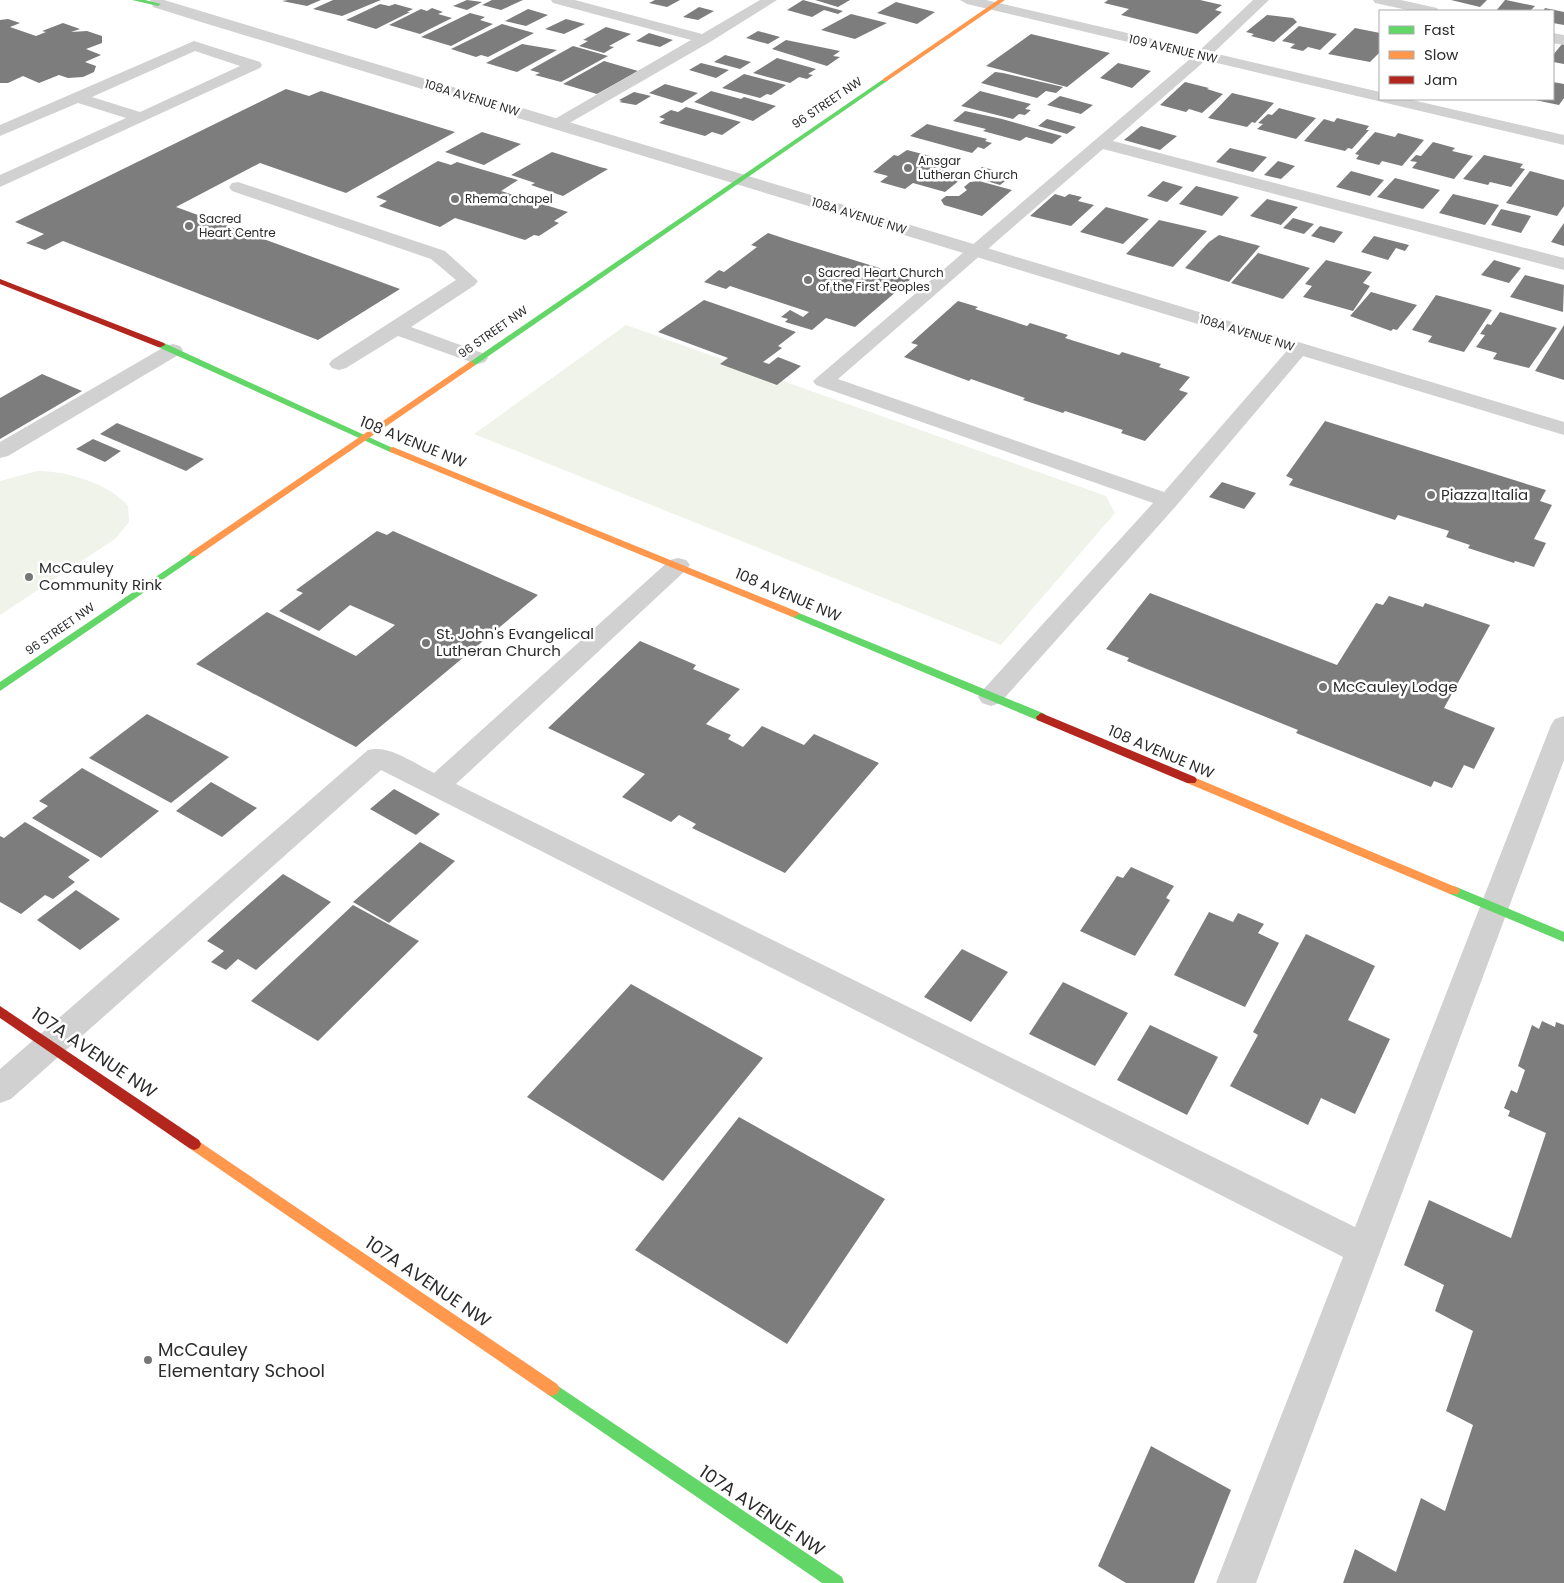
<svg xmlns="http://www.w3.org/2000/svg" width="1564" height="1583" viewBox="0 0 1564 1583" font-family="Poppins,sans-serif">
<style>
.green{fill:#eff3ea}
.building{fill:#7d7d7d}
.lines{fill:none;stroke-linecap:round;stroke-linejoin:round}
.lane{fill:#d1d1d1;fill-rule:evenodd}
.street{fill:#d1d1d1;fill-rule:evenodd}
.fast{fill:#63d668;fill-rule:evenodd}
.slow{fill:#ff974d;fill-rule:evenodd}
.jam{fill:#b3261e;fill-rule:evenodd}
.poi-dot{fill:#767676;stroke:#fff;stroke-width:2}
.labels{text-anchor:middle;stroke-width:5;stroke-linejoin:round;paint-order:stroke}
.far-street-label{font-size:12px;fill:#2c2c2c;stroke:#fff}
.far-poi-label{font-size:12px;fill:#2c2c2c;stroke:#fff;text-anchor:start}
.street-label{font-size:15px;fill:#2c2c2c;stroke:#fff}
.poi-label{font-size:15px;fill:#2c2c2c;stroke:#fff;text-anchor:start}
.near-street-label{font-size:18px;fill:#2c2c2c;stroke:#fff}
.near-poi-label{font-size:18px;fill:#2c2c2c;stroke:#fff;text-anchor:start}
</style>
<rect width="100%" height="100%" fill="#fff"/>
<g class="green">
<path d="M626,325L1106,496L1115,513L1001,645L474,434Z"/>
<path d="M37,471C64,470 110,484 128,506L129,522L115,539L0,615V481Z"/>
</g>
<g class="building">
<path d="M288,0H321L307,6L282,1Z"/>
<path d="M333,0H381L342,16L313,9Z"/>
<path d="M467,0L482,2L467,10L453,6Z"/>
<path d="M492,0H523L501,10L482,5Z"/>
<path d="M655,0H680L667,7L649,3Z"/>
<path d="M803,0L843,11L838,14L824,10L812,17L787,10Z"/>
<path d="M815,0H850L838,7Z"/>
<path d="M1108,0H1200L1222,5L1215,10L1222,12L1197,34L1121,15L1129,9L1104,3Z"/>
<path d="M1451,0H1487L1480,7Z"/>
<path d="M1505,0H1506L1535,6L1530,11H1496Z"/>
<path d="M896,2L935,12L917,24L877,13Z"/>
<path d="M380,4L389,6L395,4L413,9L407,12H410L376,29L346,20Z"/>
<path d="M699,7L714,11L698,20L683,17Z"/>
<path d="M432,8L443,12L438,14L452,18L420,34L389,25L421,9L427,11Z"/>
<path d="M1545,8L1564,12V25L1553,23V11H1543Z"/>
<path d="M528,9L548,15L526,26L505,21Z"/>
<path d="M470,13L485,17L480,20L493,24L451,46L421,37Z"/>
<path d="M851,14L887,23L855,39L821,30Z"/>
<path d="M1267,15L1293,18L1297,22L1274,42L1251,36L1254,34L1246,32Z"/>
<path d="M8,19L20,23L10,27L36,36L46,32L42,31L63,23L80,29L71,32L87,31L102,36V43L86,49L101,55L85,62L96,66L94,72L83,77L68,78L59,75L39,83L23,76L8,83H0V20Z"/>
<path d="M566,19L585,24L564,34L545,29Z"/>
<path d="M502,24L534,33L488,57L481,55L476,57L451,49Z"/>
<path d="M1299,26L1337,34L1320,50L1308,47L1303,51L1290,48L1295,44L1282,41Z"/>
<path d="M606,27L631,34L609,46L614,47L604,53L579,46L588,41L583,40Z"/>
<path d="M1355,28L1380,33V52L1370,62L1328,54Z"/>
<path d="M758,31L780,37L768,44L746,38Z"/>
<path d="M649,33L673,40L660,47L636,41Z"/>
<path d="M1031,34L1110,53L1067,87L986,66Z"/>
<path d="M786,40L840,51L833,56L840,57L827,66L772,49Z"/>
<path d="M522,44L557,50L517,72L486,63Z"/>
<path d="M1562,44L1564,45V64L1553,62V55Z"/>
<path d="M573,46L608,56L561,82L535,75L540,73L530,70Z"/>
<path d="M725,55L751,62L740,69L714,62Z"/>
<path d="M777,58L816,69L808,74L813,75L807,79L799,77L790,83L753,73Z"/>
<path d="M604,61L638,71L597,94L563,84Z"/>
<path d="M701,63L729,70L716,78L689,70Z"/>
<path d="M1118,63L1151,71L1132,88L1100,78Z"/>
<path d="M995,72L1003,73L1063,87L1056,93L1046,91L1037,98L981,83Z"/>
<path d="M744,74L786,85L771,95L767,94L760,98L722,88Z"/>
<path d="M1185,82L1209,88L1207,89L1223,94L1202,113L1189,109L1186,112L1160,105Z"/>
<path d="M1553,82L1564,84V98L1559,105L1535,100L1553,99Z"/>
<path d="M665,84L698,93L682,103L649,93Z"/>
<path d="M286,89L309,96L321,91L455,132L346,193L260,163L176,207L400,289L318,340L63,241L45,250L26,243L44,234L15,222Z"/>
<path d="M711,91L741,99L744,97L776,106L753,121L694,102Z"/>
<path d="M980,91L1031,104L1025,109L1031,110L1025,115L1019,114L1013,119L961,106Z"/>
<path d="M634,92L651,96L636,105L619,102L622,101L619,100Z"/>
<path d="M1232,93L1274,103L1255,123L1252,122L1247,127L1208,118Z"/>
<path d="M1060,96L1093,105L1081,114L1047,105Z"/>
<path d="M686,107L741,122L722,135L712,132L705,136L659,123L665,119L659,117L671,110L678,112Z"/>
<path d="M1279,108L1316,118L1296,139L1257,129L1263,124L1258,123L1268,114L1272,115Z"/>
<path d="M965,111L1002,119L1062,136L1052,144L1026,137L1020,141L983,131L986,129L953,121Z"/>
<path d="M1337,118L1369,126L1366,130H1369L1352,149L1348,148L1345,151L1304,141L1324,119L1334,122Z"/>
<path d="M1047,119L1076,127L1067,134L1038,126Z"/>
<path d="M927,124L987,139L985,141L992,143L984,149L978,147L972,153L910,136Z"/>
<path d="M1141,126L1177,136L1160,150L1124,140Z"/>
<path d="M482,132L521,144L484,165L445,152Z"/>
<path d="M1375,132L1395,137L1398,133L1424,140L1402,166L1382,161L1379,165L1356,159L1359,155L1355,154Z"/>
<path d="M1433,142L1455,148L1452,151L1473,156L1454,179L1412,168L1417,162L1410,161L1416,155L1421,156Z"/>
<path d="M1230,148L1267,157L1253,172L1216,162Z"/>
<path d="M907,150L934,157L924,164L966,175L945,192L913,183L905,189L880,182L888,176L873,172L894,155L898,156Z"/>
<path d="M552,152L600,167L608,169L563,196L531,185L535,183L511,175Z"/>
<path d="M1484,155L1523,164L1520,168L1525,169L1511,187L1490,182L1488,185L1463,179Z"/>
<path d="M438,161L451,165L457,162L518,180L501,191L568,212L554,221L559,223L539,236L534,235L525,240L455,218L440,227L379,206L387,201L376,197Z"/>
<path d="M1278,161L1295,166L1281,179L1264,175Z"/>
<path d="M982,167L1013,175L1000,185L970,176Z"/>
<path d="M1351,171L1384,180L1370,196L1336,187Z"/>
<path d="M1530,171L1564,180V206L1557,216L1506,203Z"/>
<path d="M1395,178L1440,190L1423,209L1377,197Z"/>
<path d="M979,181L1012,190L982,216L944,205L941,200L946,196H959L967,190L964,187L970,182Z"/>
<path d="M1163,181L1183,187L1167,202L1147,196Z"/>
<path d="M1196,186L1239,197L1222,216L1179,204Z"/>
<path d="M1055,194L1065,197L1069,194L1082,197L1078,201L1094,205L1071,226L1030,216Z"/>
<path d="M1453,194L1499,205L1485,225L1439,213Z"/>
<path d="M1267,199L1298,207L1281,225L1250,216Z"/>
<path d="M1106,207L1149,219L1123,244L1080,232Z"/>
<path d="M1501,209L1531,216L1521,233L1491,225Z"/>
<path d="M1293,218L1314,224L1304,234L1283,228Z"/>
<path d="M1159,220L1207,231L1173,267L1126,254Z"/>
<path d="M1564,223V246L1551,242Z"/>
<path d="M1320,226L1343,232L1334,243L1311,236Z"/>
<path d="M768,233L792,241L912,278L855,327L826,318L812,330L785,322L788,319L781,317L790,310L803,317L809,312L730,286L726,289L704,282L719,270L724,272L757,247L751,245Z"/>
<path d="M1219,235L1260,246L1229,282L1185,268L1209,242Z"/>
<path d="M1374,236L1409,245L1405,251L1396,248L1388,260L1361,252Z"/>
<path d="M1258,253L1286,261L1310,268L1283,299L1231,283Z"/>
<path d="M1326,260L1372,272L1363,283L1370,286L1353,311L1303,297L1312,286L1305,284Z"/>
<path d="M1494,260L1521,268L1509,283L1481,275Z"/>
<path d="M1525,275L1564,285L1563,312L1510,297Z"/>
<path d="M1371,292L1417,305L1397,330L1393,329L1391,331L1350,316Z"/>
<path d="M1436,295L1492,310L1464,352L1428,342L1432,336L1412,330Z"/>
<path d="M704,300L796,332L778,346L782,348L763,362L769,364L778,357L801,366L777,385L720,364L728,358L658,332Z"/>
<path d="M958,301L978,307L975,309L1027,326L1030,323L1068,335L1065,338L1119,355L1122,352L1161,364L1159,367L1190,377L1179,390L1188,393L1145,441L1121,433L1123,430L1065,411L1063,413L1023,400L1025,398L971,379L969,381L904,357L918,345L911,343Z"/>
<path d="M1500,312L1557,328L1529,368L1493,359L1497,353L1476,347L1485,335L1480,334L1487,324L1491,325Z"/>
<path d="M1564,325V380L1535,371Z"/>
<path d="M42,374L82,391L0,439V398Z"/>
<path d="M1325,421L1546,490L1540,501L1552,505L1534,539L1546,543L1534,567L1515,561L1514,563L1468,548L1470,545L1446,537L1449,531L1398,515L1395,520L1289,485L1293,479L1286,476Z"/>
<path d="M117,423L204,459L186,471L100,434Z"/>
<path d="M93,439L121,451L105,462L76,449Z"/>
<path d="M1222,482L1256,493L1244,509L1209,497Z"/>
<path d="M377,531L387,535L393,531L538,595L356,747L196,664L267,612L356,656L395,625L350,605L319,631L279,611L303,593L296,590Z"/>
<path d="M1150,593L1337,665L1376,603L1383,605L1389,596L1423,607L1425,603L1490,625L1444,708L1495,728L1474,769L1464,765L1452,788L1434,781L1431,787L1296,733L1298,730L1127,661L1129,658L1106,649Z"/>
<path d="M640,641L696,665L693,669L740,689L706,724L731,735L728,739L743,747L762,726L804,745L814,734L879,763L785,873L692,828L696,824L679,815L671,822L622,797L645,774L548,728Z"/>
<path d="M147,714L229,757L171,803L89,758Z"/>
<path d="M82,768L159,811L101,858L32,818L48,806L39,801Z"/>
<path d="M211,782L257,808L222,837L176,811Z"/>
<path d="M394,789L440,814L416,835L370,809Z"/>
<path d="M25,822L90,860L68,877L75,882L53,899L45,895L21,914L0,902V836L4,838Z"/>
<path d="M420,842L455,861L389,923L353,902Z"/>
<path d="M1131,867L1174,886L1166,898L1170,900L1135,956L1080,931L1117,876L1123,878Z"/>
<path d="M283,874L331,902L256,970L238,959L226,970L211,962L224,951L207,941Z"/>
<path d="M76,890L120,919L80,950L37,920Z"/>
<path d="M353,905L419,941L318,1041L251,1001Z"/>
<path d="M1209,912L1233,922L1238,913L1264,924L1258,933L1279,943L1245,1007L1174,975Z"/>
<path d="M1306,934L1375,966L1348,1020L1390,1039L1355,1114L1321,1098L1308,1125L1230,1086L1258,1035L1253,1032Z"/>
<path d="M962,949L1008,972L971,1022L924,997Z"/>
<path d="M1063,982L1128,1013L1095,1066L1029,1034Z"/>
<path d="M631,984L763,1058L663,1181L527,1097Z"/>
<path d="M1542,1021L1555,1027L1556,1022L1564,1025V1583H1343L1355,1549L1396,1572L1421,1498L1445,1511L1473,1425L1446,1411L1473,1331L1435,1311L1444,1285L1404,1265L1429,1200L1511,1238L1546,1133L1508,1116L1510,1111L1504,1108L1511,1090L1517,1093L1525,1070L1518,1066L1532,1025L1539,1029Z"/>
<path d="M1150,1025L1218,1057L1187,1115L1117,1080Z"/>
<path d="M739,1117L885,1199L787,1344L635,1250Z"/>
<path d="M1151,1446L1231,1490L1194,1583H1126L1098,1566Z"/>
</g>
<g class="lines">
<g class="lane">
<path d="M551,0H575L702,34L760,0H777L710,42L559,129L553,128L551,124L553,120L691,40L553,3Z"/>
<path d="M1253,0H1269L1207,59L1113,141L1564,258V270L1103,149L838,379L1164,492L1292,345L1299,343L1306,345L1309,349L1176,506L1000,703L991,706L982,703L978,697L982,691L1153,503L816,385L813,381L1197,53Z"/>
<path d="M1373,0H1401L1437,8L1439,11H1412L1375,3Z"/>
<path d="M1553,33L1564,35V45L1553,43Z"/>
<path d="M194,41L260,62L262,65L260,68L0,187V175L126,118L78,103L0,136V125ZM195,51L240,66L140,112L92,97Z"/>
<path d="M238,182L445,251L478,281L475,285L411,327L485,354L488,358L485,362L478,364L471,362L398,336L346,368L339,370L332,368L329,364L332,360L456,280L431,259L232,191L229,187L232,183Z"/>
<path d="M173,344L180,346L183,350L180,354L8,456L0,458V442L166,346Z"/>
<path d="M678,558L686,560L690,565L686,570L456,784L1355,1227L1551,725L1555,719L1564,716V760L1256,1583H1216L1343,1257L381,770L11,1099L0,1103V1069L368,750C389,744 415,764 434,773L670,560Z"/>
</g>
<g class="street">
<path d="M150,0H164L1564,422V435L201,22L153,7Z"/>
<path d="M960,0H986L1380,92V99H1408L1564,135V145L967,4Z"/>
</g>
<g class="fast">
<path d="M132,0H145L161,4L158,6Z"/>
<path d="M885,78L888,80L887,81L474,366L471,367L467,364Z"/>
<path d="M158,343H164L397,450L396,452H390L158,347Z"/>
<path d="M194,551L199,554L197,556L0,691V682Z"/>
<path d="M794,611L1045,714L1046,717L1041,721L1037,720L790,616L789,614L790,612Z"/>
<path d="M1454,886L1564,932V942L1450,894L1448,891L1450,888Z"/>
<path d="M552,1382L842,1577L844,1583H822L547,1394L544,1389L547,1384Z"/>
</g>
<g class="slow">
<path d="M998,0H1005L887,81H883V79Z"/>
<path d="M471,361L475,364L474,366L197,556H191L189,554L191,552Z"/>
<path d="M393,447L798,612L799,614L794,617L790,616L390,452V448Z"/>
<path d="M1191,776L1458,888L1460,891L1458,894H1450L1187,783L1185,780Z"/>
<path d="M194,1138L557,1384L560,1389L557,1394L552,1396L547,1394L189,1148L187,1144L189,1140Z"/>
</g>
<g class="jam">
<path d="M0,279L164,343L165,345L161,347H158L0,284Z"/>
<path d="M1041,713L1195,777L1197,780L1195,783H1187L1037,720L1036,717Z"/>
<path d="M0,1006L199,1140L201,1144L199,1148L194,1150L189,1148L0,1018Z"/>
</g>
</g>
<g class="poi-dot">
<circle cx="908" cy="168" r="5"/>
<circle cx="455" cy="199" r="5"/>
<circle cx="189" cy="226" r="5"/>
<circle cx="808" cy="280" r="5"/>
<circle cx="1431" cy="495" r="5"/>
<circle cx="29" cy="577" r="5"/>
<circle cx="426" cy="643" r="5"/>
<circle cx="1323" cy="687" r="5"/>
<circle cx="148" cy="1360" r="5"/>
</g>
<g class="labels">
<g class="far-street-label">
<text transform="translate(1173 49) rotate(13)" y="4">109 AVENUE NW</text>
<text transform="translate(472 98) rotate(17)" y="4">108A AVENUE NW</text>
<text transform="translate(827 103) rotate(-34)" y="4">96 STREET NW</text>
<text transform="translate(859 216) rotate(17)" y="4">108A AVENUE NW</text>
<text transform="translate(493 332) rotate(-35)" y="4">96 STREET NW</text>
<text transform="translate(1247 333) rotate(17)" y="4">108A AVENUE NW</text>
<text transform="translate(60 629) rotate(-35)" y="4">96 STREET NW</text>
</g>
<g class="far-poi-label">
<text x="918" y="165">Ansgar<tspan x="918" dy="14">Lutheran Church</tspan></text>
<text x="465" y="203">Rhema chapel</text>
<text x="199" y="223">Sacred<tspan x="199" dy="14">Heart Centre</tspan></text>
<text x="818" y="277">Sacred Heart Church<tspan x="818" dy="14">of the First Peoples</tspan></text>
</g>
<g class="street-label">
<text transform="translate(413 442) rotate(22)" y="5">108 AVENUE NW</text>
<text transform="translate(788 595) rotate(23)" y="5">108 AVENUE NW</text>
<text transform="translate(1161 752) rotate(23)" y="5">108 AVENUE NW</text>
</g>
<g class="poi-label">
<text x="1441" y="500">Piazza Italia</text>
<text x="39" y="573">McCauley<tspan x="39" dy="17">Community Rink</tspan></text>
<text x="436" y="639">St. John's Evangelical<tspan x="436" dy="17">Lutheran Church</tspan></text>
<text x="1333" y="692">McCauley Lodge</text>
</g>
<g class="near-street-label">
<text transform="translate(94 1053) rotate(34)" y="6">107A AVENUE NW</text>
<text transform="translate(428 1282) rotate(34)" y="6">107A AVENUE NW</text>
<text transform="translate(762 1511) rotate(34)" y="6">107A AVENUE NW</text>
</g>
<g class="near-poi-label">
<text x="158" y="1356">McCauley<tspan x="158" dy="21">Elementary School</tspan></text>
</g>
</g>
<rect x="1379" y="10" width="175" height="90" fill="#ffffff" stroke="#ababab"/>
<rect x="1389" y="26" width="25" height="8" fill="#63d668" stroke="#ababab"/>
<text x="1424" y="35" font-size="15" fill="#2c2c2c">Fast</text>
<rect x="1389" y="51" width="25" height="8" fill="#ff974d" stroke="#ababab"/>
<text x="1424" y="60" font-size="15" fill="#2c2c2c">Slow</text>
<rect x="1389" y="76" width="25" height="8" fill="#b3261e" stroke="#ababab"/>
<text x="1424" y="85" font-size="15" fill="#2c2c2c">Jam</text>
</svg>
